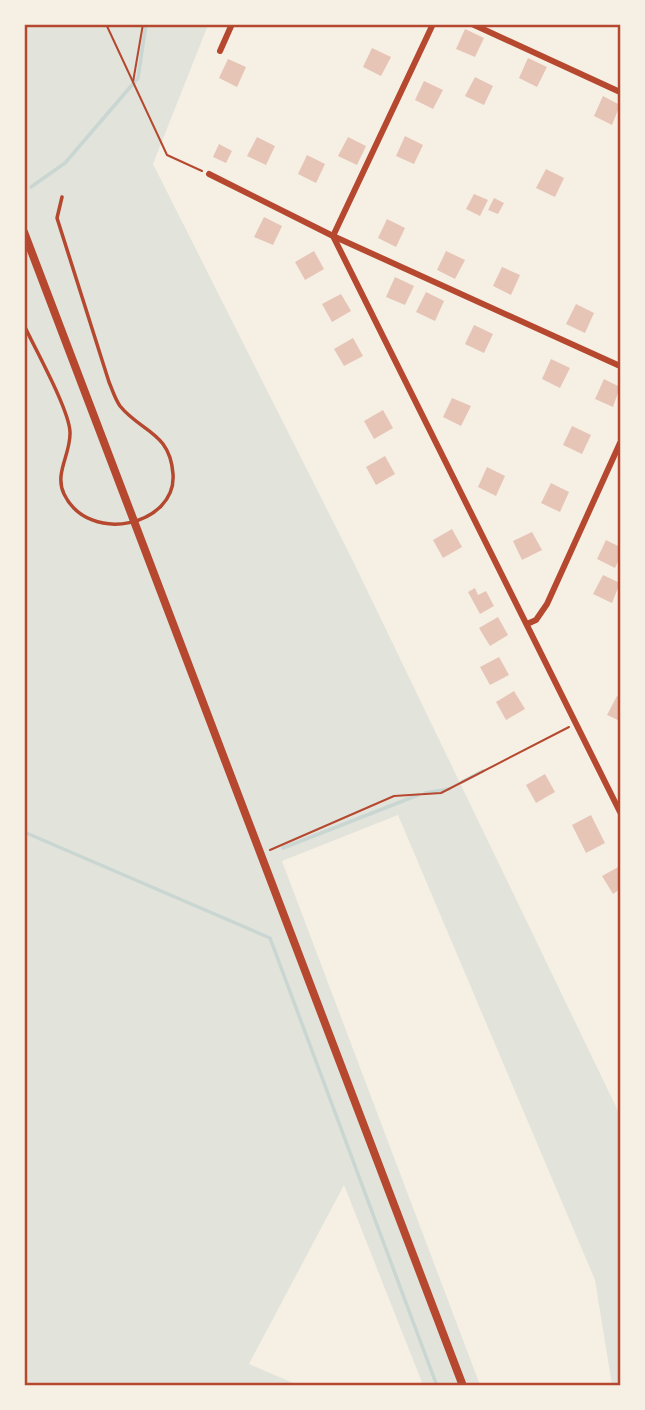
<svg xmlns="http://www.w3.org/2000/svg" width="645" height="1410" viewBox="0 0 645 1410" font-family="Overpass,sans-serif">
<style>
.green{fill:#e2e4dc}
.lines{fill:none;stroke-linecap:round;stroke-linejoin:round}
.stream{stroke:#c9d6d2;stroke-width:3.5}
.building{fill:#e6c5b7}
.path{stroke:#b5482f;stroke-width:2}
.service{stroke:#b5482f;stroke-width:3.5}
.minor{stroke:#b5482f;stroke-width:6}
.tertiary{stroke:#b5482f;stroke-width:8}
.neatline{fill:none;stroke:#b5482f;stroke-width:2.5}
</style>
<rect width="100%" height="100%" fill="#f6efe4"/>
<path class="green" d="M25,25H208L153,164L353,561L620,1115V1385H612L595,1280L398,815L282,861L480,1385H423L344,1185L249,1364L298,1385L25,1386Z"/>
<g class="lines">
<g class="stream">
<path d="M31,187L65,163L138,78L146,24"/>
<path d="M462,782L483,771"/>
<path d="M425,793L449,789"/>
<path d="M24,832L270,938L437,1386"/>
<path d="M283,848L418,795"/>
</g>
</g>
<g class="building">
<path d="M465,29L484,38L475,57L456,49Z"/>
<path d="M372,48L391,57L381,76L363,67Z"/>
<path d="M528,58L547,67L537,87L519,78Z"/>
<path d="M228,59L246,67L237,87L219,78Z"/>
<path d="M475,77L493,86L484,105L465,96Z"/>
<path d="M424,81L443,90L433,109L415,100Z"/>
<path d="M603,96L620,105L612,125L594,116Z"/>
<path d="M405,136L423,145L414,164L396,156Z"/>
<path d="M257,137L275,146L266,165L247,156Z"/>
<path d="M348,137L366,146L357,165L338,156Z"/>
<path d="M219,144L232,151L226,163L213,157Z"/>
<path d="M307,155L325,164L316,183L298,174Z"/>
<path d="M546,169L564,178L555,197L536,188Z"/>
<path d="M474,194L488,200L480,216L466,209Z"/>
<path d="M494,198L504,203L498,214L488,210Z"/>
<path d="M264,217L282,226L273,245L254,237Z"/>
<path d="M387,219L405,228L396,247L378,238Z"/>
<path d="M314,251L324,269L305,280L295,262Z"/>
<path d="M446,251L465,260L455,279L437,270Z"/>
<path d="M502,267L520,275L511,295L493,286Z"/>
<path d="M395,277L414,286L405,305L386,297Z"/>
<path d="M426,292L444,301L435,321L416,312Z"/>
<path d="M341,294L351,311L332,322L322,304Z"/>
<path d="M576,304L594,313L585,333L566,324Z"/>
<path d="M474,325L493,334L484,353L465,344Z"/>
<path d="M353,338L363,356L344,366L334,349Z"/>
<path d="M551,359L570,368L560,388L542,379Z"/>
<path d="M604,379L620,387L613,407L595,399Z"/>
<path d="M452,398L471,406L461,426L443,417Z"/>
<path d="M383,410L393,428L374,439L364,421Z"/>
<path d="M572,426L591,435L582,454L563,445Z"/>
<path d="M385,456L395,474L376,485L366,467Z"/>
<path d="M487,467L505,476L496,496L478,487Z"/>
<path d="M551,483L569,492L560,512L541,503Z"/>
<path d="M452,529L462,547L443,558L433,540Z"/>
<path d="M532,532L542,550L522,560L513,541Z"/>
<path d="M606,540L620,547V557L615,568L597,559Z"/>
<path d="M603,575L620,583L612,603L593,594Z"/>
<path d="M475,588L478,595L486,591L494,606L480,614L468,592Z"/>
<path d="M498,617L508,635L490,646L479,628Z"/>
<path d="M499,657L509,675L490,685L480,667Z"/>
<path d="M514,691L525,709L506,720L496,702Z"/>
<path d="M617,696L620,697V721L607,715Z"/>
<path d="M545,774L555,792L536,803L526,785Z"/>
<path d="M591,815L605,843L586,853L572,825Z"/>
<path d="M620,866V889L613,894L602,876Z"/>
</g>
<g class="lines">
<g class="path">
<path d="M106,24L167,155L202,171"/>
<path d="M133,82L143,24"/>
<path d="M270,850L394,796L441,793L569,727"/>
</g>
<path class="service" d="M24,325C35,349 69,409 70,432C71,454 54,473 64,494C89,546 177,525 173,474C170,432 141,432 120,406C115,399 112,389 109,382L57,218L62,197"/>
<g class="minor">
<path d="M433,24L333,236L620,812"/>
<path d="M472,24L620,92"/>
<path d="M220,51L232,24"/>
<path d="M209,174L333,236L620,366"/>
<path d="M527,624L536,620L547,604L620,443"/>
</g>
<path class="tertiary" d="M24,232L463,1386"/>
</g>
<rect width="645" height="1410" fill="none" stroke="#f6efe4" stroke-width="52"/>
<rect x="26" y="26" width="593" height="1358" class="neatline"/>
</svg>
